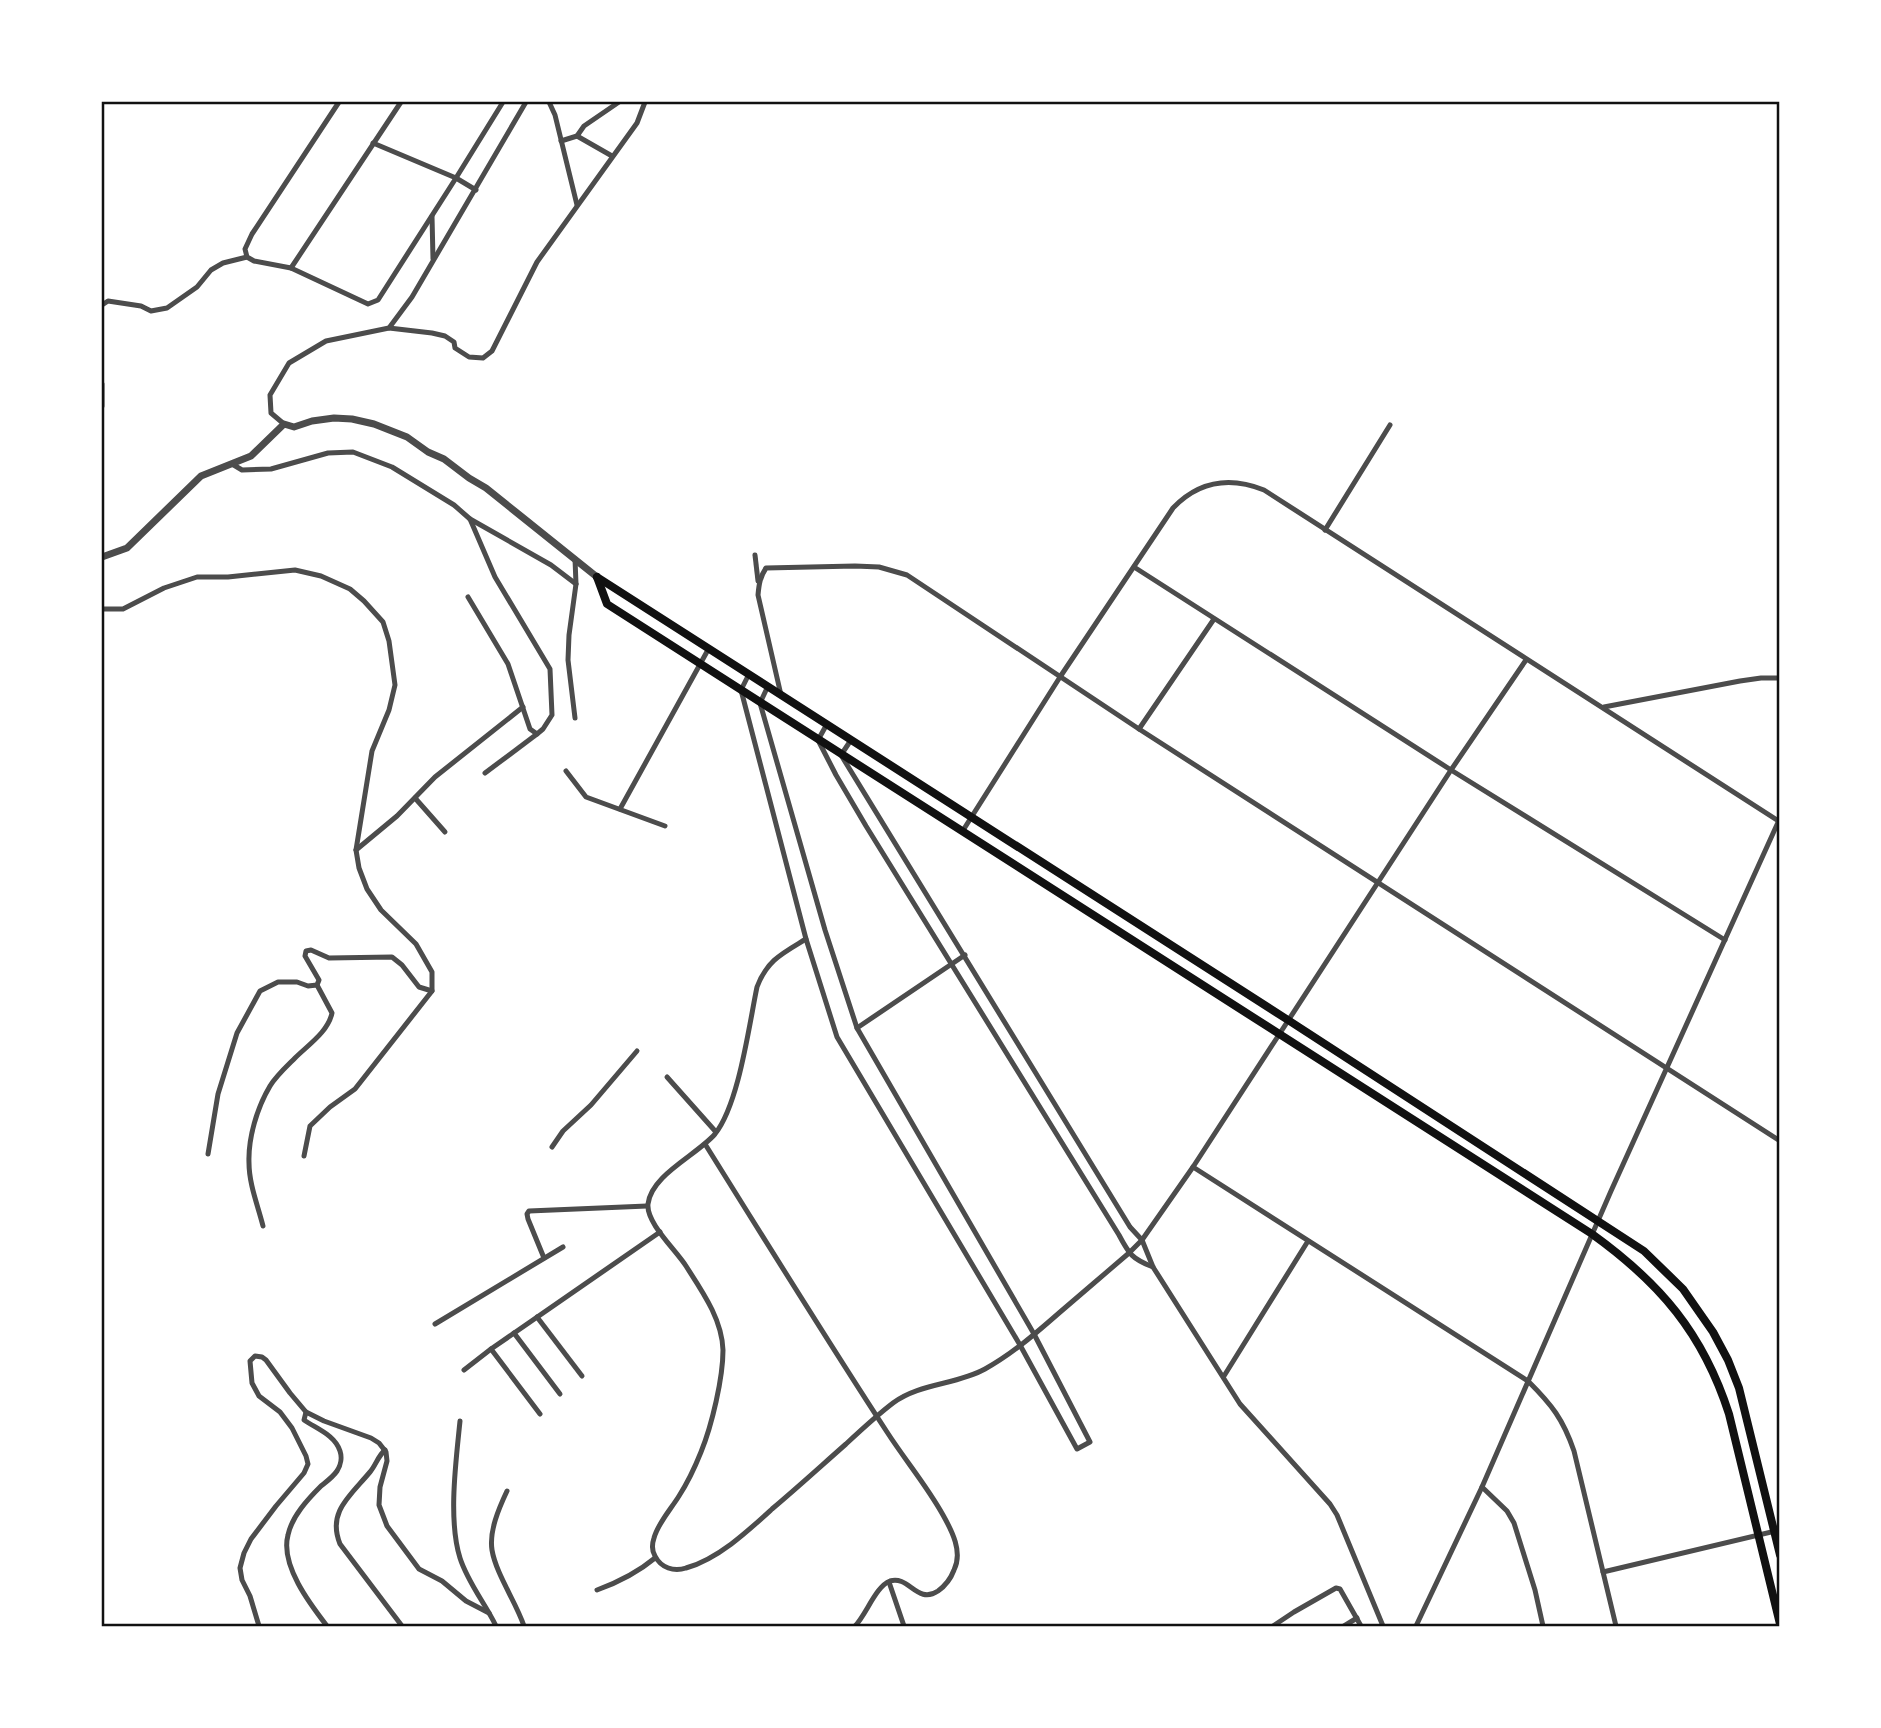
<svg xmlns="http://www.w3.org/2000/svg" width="1881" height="1728" viewBox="0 0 1881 1728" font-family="'Libre Baskerville',serif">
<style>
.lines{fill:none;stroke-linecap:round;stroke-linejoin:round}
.minor{stroke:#4c4c4c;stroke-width:5}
.tertiary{stroke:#4c4c4c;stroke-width:7}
.secondary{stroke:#111;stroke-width:8}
.neatline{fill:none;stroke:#111;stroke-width:2.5}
</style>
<rect width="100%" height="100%" fill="#fff"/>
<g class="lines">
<g class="minor">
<path d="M339,102L252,234L245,249L247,257L254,261L291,268L368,304L378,300L456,178L503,102"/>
<path d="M549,102L555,115L577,205"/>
<path d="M577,136L612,156"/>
<path d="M561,141L577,136L584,126L619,102"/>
<path d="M373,143L456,178L476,190"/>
<path d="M432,216L433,259"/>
<path d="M291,268L401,102"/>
<path d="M102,305L108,301L141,306L151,311L167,308L197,287L211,270L223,263L247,257"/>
<path d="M389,328L432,333L445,336L454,342L455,348L469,357L483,358L492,351L537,262L637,123L645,102"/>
<path d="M102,384V406"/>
<path d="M284,424L271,413L270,395L289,363L326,341L389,328L412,297L526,102"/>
<path d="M232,464L242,470L271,469L328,453L353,452L392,467L454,505L470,519L495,577L550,669L552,715L543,729L537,734L530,729L508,664L468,597"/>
<path d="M470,519L551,565L576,584"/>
<path d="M1325,530L1390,425"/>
<path d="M755,555L758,581"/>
<path d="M575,559L576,584L569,635L568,660L575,718"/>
<path d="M1134,567L1451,770L1725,940"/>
<path d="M102,609H123L164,588L197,577H228L295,570L321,576L350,589L364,601L383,622L389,641L395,685L389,710L372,751L356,850L359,868L367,889L381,910L416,944L432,972V991L355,1089L330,1107L310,1126L304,1156"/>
<path d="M749,674L741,690L806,939L837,1037L1020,1345L1077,1449L1090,1442L1034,1334L857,1028L825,930L760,703L768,686"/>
<path d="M781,695L758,595C759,584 760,577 766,568L855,566L879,567L907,575L1139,729L1780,1141"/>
<path d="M1604,707L1740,681L1761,678H1780"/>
<path d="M827,724L818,740L836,775L866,826L1119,1235C1129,1254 1132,1259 1153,1267"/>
<path d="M1139,729L1214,619"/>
<path d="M851,740L841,755L1130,1227L1142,1240L1153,1267L1240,1404L1330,1504L1337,1515L1383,1626"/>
<path d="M566,771L586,797L665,826"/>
<path d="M485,773L537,734"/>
<path d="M415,798L445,832"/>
<path d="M620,809L709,648"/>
<path d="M962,832L1060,677L1173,508C1199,481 1229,476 1264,490L1780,822"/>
<path d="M356,850L397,816L435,777L523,707"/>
<path d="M806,939C783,953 767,960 757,987C749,1025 739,1104 715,1134C697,1155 651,1175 648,1204C646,1223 676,1250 686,1266C702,1291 722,1319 723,1350C723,1378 712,1425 701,1452C695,1467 688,1482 679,1496C671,1509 658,1523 654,1538C652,1544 652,1551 655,1556C661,1568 674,1572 686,1568C718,1559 748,1531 772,1509C797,1488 821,1466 846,1444C861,1430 876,1416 893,1403C920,1383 956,1385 985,1369C1012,1354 1035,1334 1059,1313C1082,1293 1106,1273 1129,1253L1142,1240L1193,1167L1451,770L1526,660"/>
<path d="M857,1028L965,955"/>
<path d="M667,1077L716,1132"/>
<path d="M705,1144C765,1240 825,1337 887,1432C905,1460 927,1486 943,1515C952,1531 963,1552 954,1570C951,1578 945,1586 938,1591C917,1605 909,1575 890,1581C876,1586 866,1615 855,1626"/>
<path d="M552,1147L563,1131L591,1105L637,1051"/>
<path d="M208,1154L218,1094L237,1033L260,991L278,982H297L308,986L317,985L319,980L305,956L306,951L311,950L329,958L392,957L402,965L419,987L432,991"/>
<path d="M1193,1167L1528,1381C1552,1405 1563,1419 1574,1451L1616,1626"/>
<path d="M263,1226C258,1206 249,1184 249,1163C248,1138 257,1108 270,1086C276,1076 287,1066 295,1058C308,1045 328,1032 332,1013L317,985"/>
<path d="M544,1258L528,1219L527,1214L529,1211L647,1206"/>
<path d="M537,1317L582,1376"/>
<path d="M435,1324L563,1247"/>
<path d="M514,1333L560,1394"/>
<path d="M491,1349L540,1414"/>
<path d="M464,1370L491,1349L660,1232"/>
<path d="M1224,1376L1308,1241"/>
<path d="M460,1421C456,1461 448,1520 460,1558C468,1583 485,1603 496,1626"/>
<path d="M385,1450C378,1456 376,1465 370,1472C350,1496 327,1512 340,1544L402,1626"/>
<path d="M1482,1487L1507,1511L1514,1523L1535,1590L1543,1626"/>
<path d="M507,1491C499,1508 489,1531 492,1550C496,1574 516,1602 524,1626"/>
<path d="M1603,1572L1780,1530"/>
<path d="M889,1582L904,1626"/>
<path d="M597,1590C619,1582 637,1573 655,1558"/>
<path d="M259,1626L250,1596L242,1580L240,1568L244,1553L251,1539L276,1506L304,1473L308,1464L306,1456L292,1428L280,1412L259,1396L252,1383L250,1361L255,1356L262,1357L266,1360L290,1393L306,1412"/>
<path d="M327,1626C310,1604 280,1565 288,1535C292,1516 308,1499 321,1486C326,1482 333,1477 337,1471C341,1465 342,1457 340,1451C335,1435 317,1429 304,1420L306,1412L324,1421L371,1438L379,1443L386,1452L387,1461L380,1487L379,1505L387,1526L419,1569L442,1581L466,1601L489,1613"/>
<path d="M1273,1626L1294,1612L1336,1588L1340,1589L1361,1626"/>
<path d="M1344,1626L1357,1618"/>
<path d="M1416,1626L1482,1487L1611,1191L1780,818"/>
</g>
<path class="tertiary" d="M102,557L127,548L201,476L251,456L284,424L294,427L312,421L334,418L352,419L374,424L407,437L428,452L444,459L469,478L486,488L597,577"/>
<g class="secondary">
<path d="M597,577L607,604L1592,1234C1660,1283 1703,1333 1729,1414L1780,1624"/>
<path d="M597,577L1288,1020L1644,1251L1683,1289L1713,1332L1728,1360L1739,1388L1780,1555"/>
</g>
</g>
<rect width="1881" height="1728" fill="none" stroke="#ffffff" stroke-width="206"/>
<rect x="103" y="103" width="1675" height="1522" class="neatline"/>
</svg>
